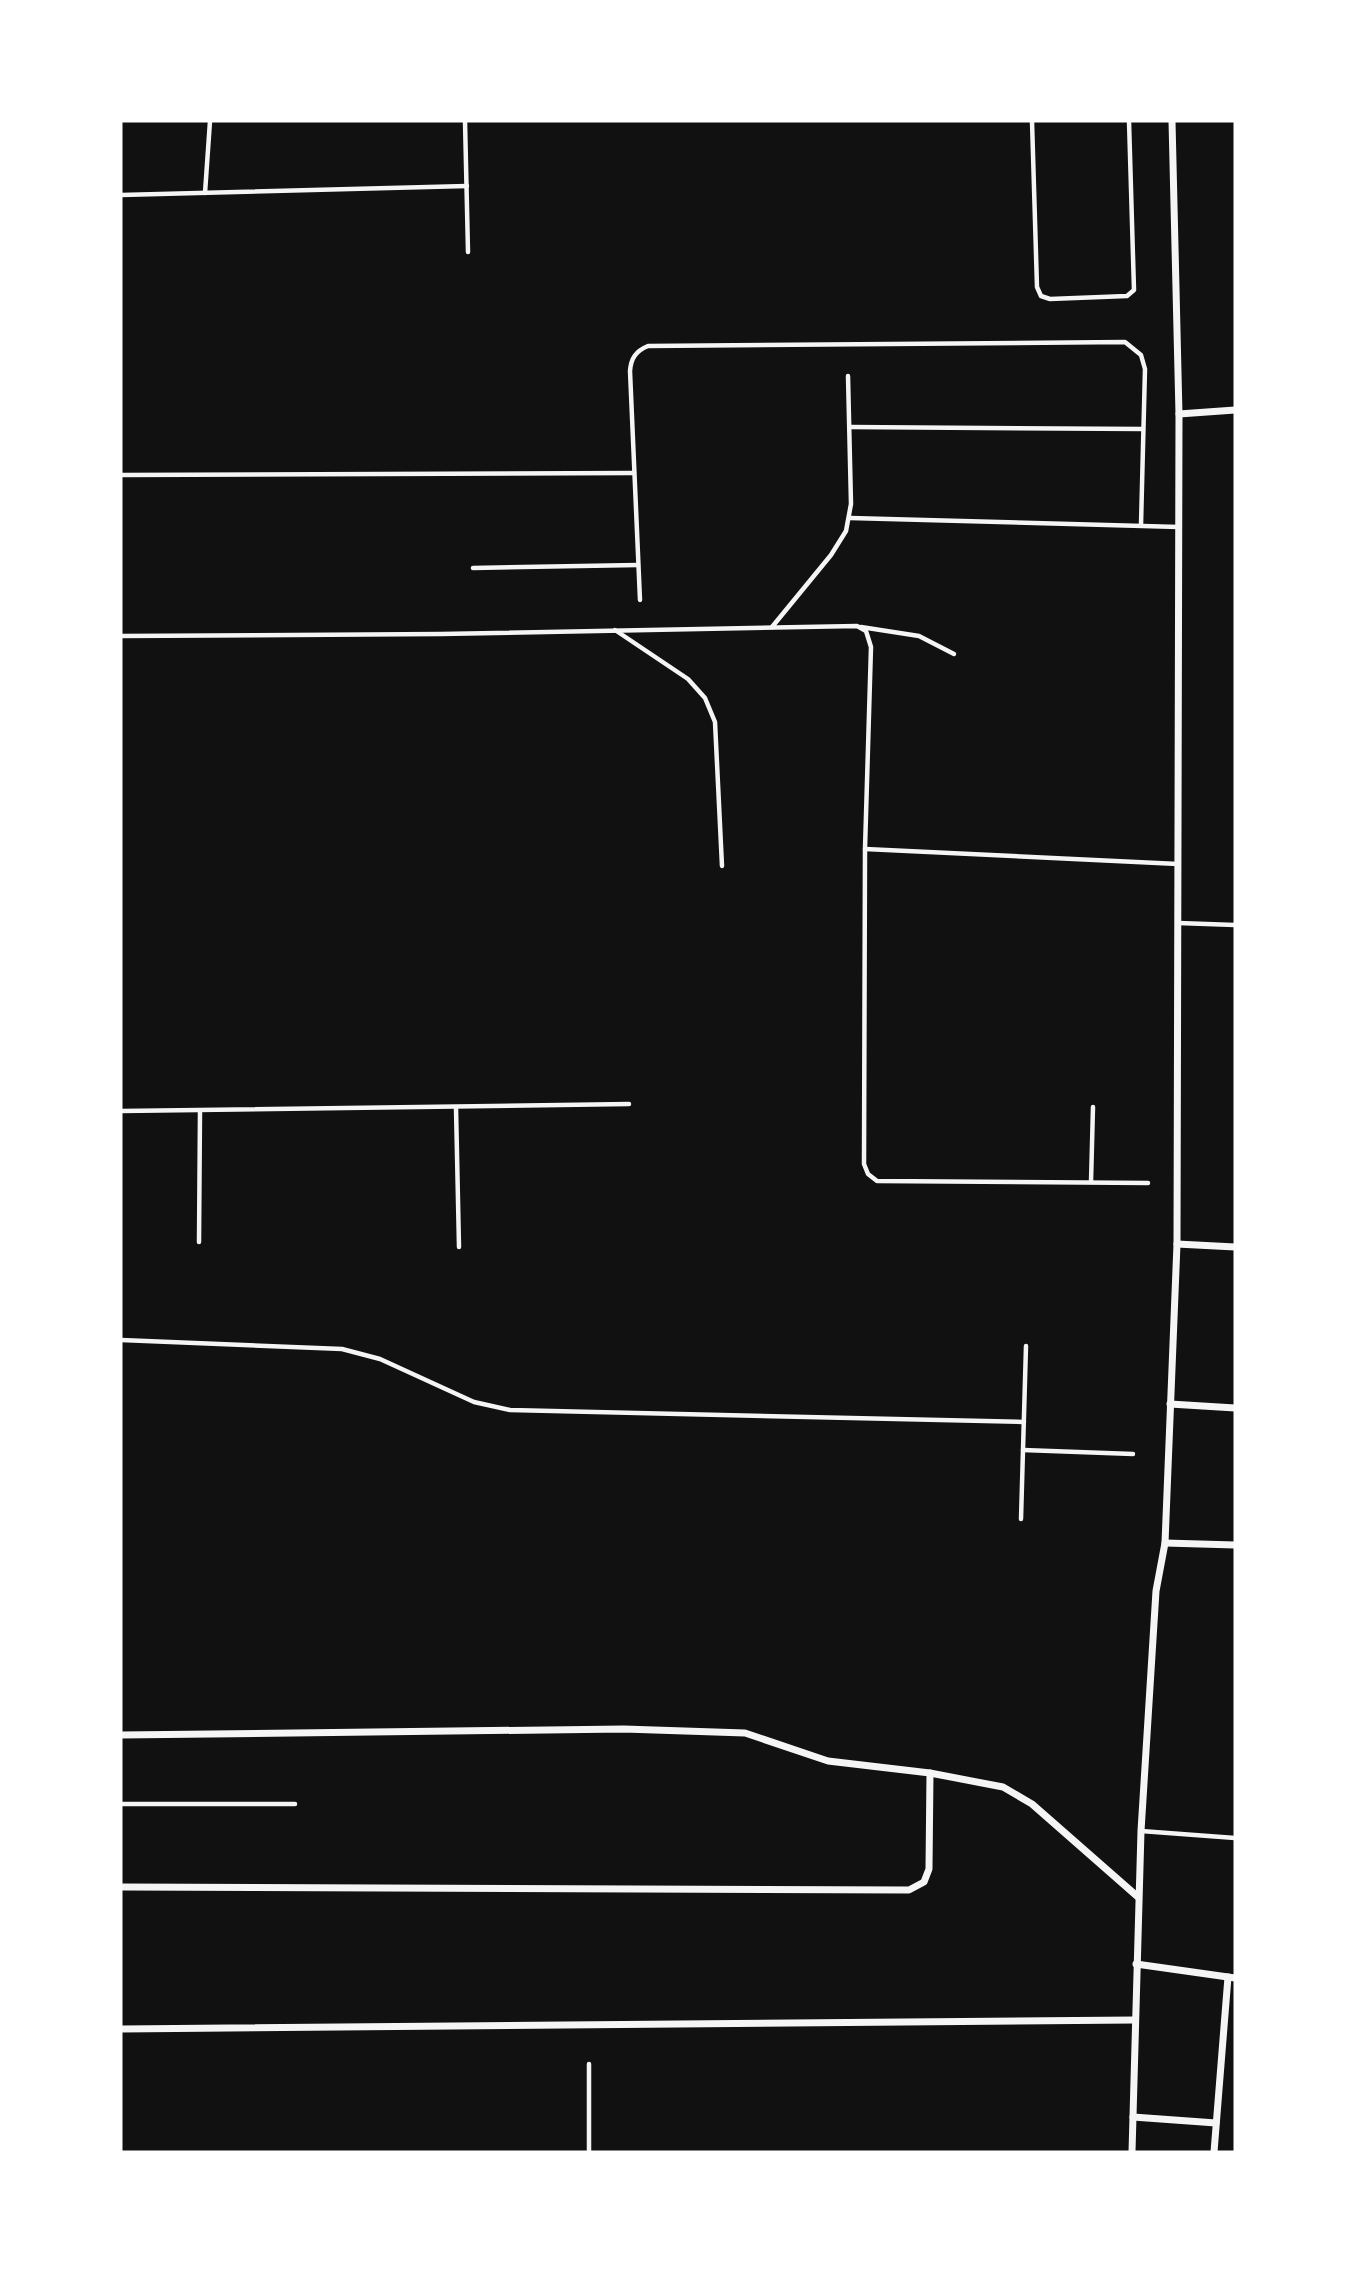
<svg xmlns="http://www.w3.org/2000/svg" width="1356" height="2273" viewBox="0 0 1356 2273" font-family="Poppins,sans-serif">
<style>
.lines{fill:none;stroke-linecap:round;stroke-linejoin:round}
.service{stroke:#f5f5f5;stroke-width:4.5}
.minor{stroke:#f5f5f5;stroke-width:7}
</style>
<rect width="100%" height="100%" fill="#111"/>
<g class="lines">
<g class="service">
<path d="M465,121L468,252"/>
<path d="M1032,121L1037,287L1041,296L1050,299L1127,296L1134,290L1129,121"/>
<path d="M205,193L210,121"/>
<path d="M121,195L467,186"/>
<path d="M850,427L1143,429"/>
<path d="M121,475L634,473"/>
<path d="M850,518L1179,527"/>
<path d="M473,568L638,565"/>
<path d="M640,600L630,371C631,358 636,351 648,346L1125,342L1141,355L1145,369L1141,525"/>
<path d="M772,627L831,555L846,531L851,504L848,376"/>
<path d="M861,627L919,636L954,654"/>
<path d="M615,630L688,679L705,698L715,722L722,866"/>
<path d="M121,636L441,634L857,626L866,631L871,647L865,849L864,1164L868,1174L877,1181L1148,1183"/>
<path d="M865,849L1178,864"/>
<path d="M1178,923L1235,925"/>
<path d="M456,1108L459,1247"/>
<path d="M121,1111L629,1104"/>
<path d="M1091,1182L1093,1107"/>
<path d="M199,1242L200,1111"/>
<path d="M121,1340L342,1349L380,1359L474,1402L510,1410L1024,1422"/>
<path d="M1023,1450L1133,1454"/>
<path d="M1021,1519L1026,1346"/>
<path d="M121,1804H295"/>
<path d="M1141,1831L1235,1838"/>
<path d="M589,2064V2152"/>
</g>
<g class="minor">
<path d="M1179,414L1235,410"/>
<path d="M1177,1244L1235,1247"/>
<path d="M1170,1404L1235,1408"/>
<path d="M1165,1543L1235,1545"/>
<path d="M121,1735L624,1729L745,1733L828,1761L930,1773L1003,1787L1032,1804L1138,1897"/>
<path d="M121,1887L909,1890L924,1882L929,1869L930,1773"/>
<path d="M1136,1964L1235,1978"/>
<path d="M121,2029L1135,2020"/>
<path d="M1133,2117L1216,2123"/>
<path d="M1132,2152L1141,1831L1156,1591L1165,1543L1177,1244L1179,414L1172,121"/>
<path d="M1214,2152L1228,1977"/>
</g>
</g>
<rect width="1356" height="2273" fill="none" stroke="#ffffff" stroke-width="245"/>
</svg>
